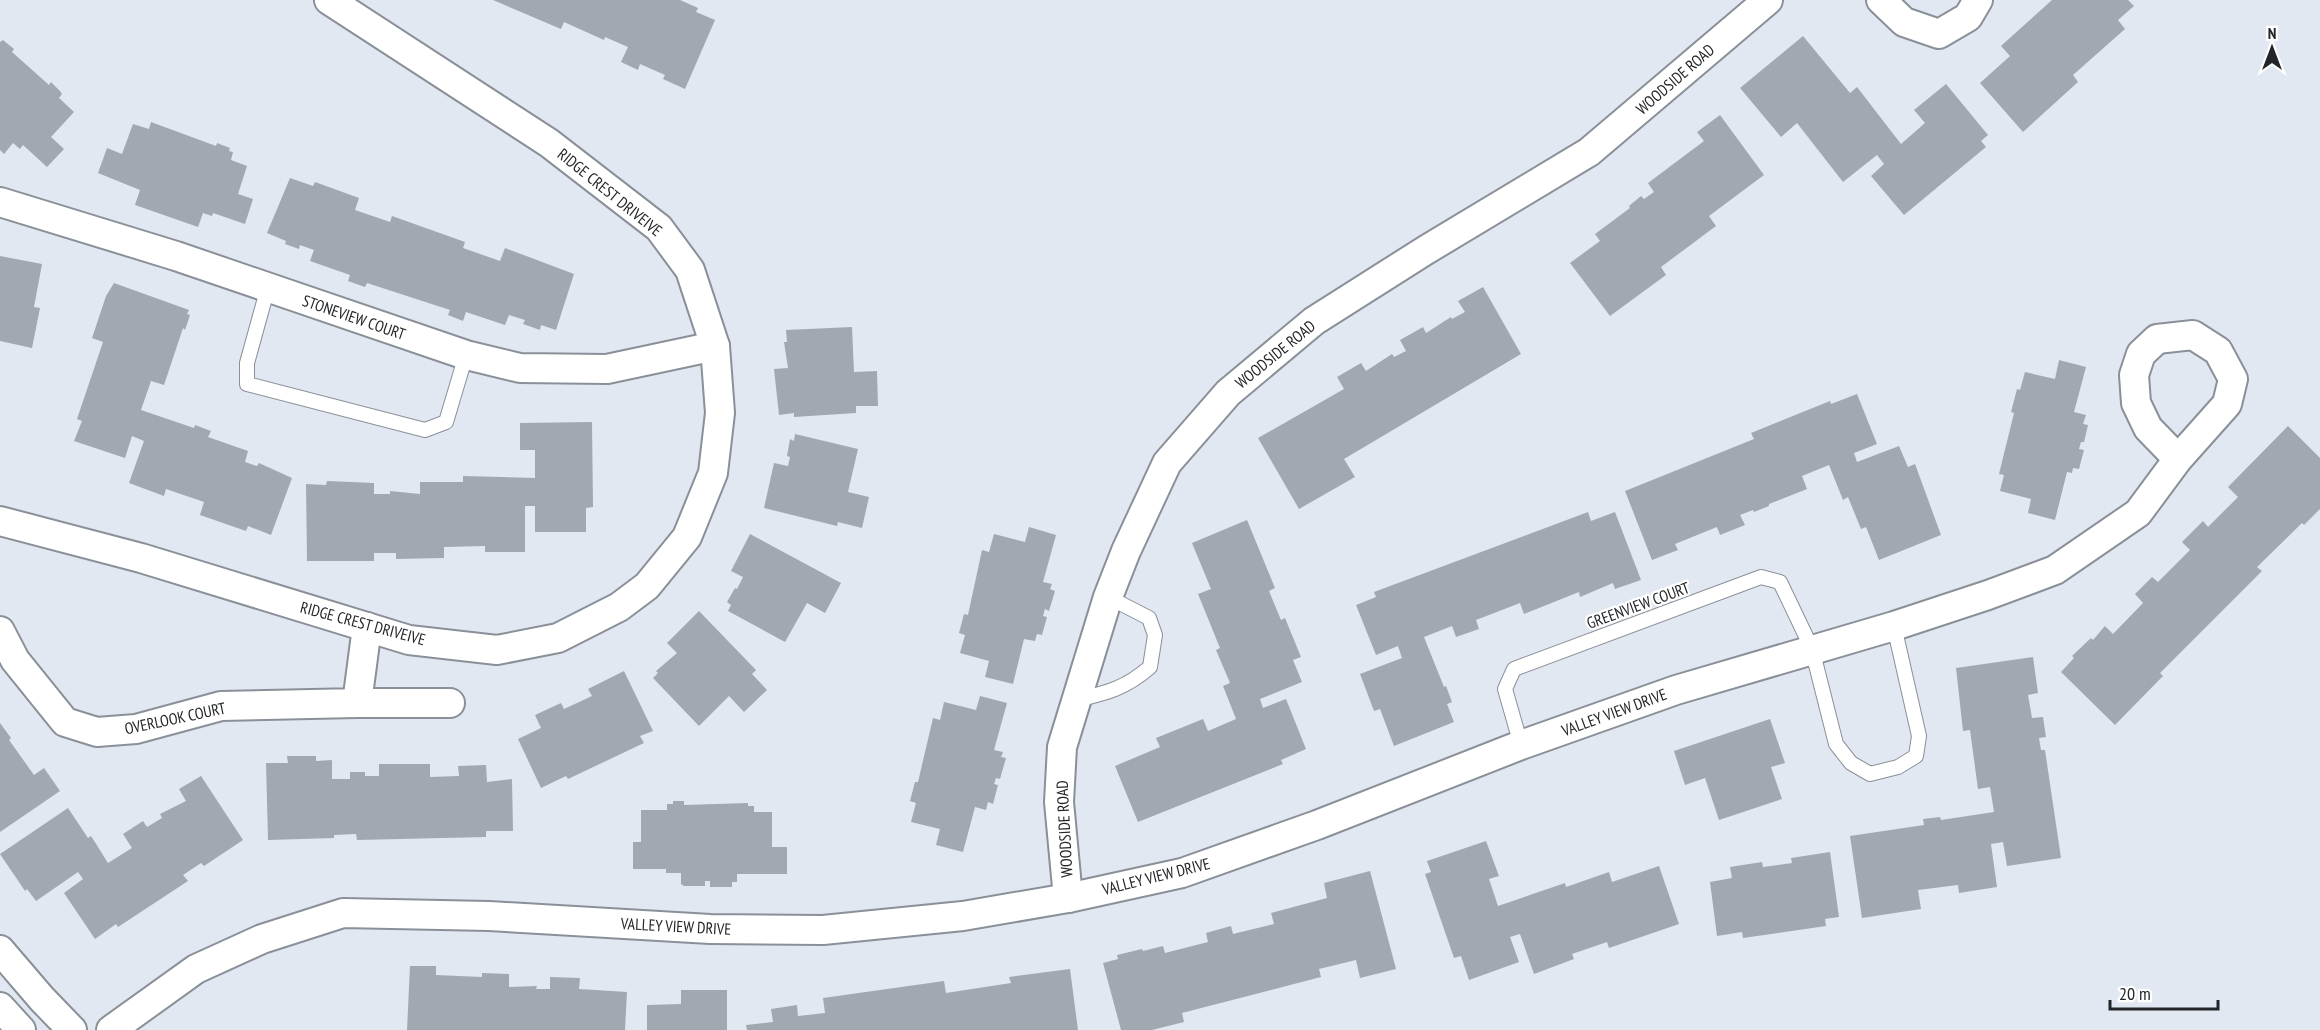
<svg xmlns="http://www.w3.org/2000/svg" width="2320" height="1030" viewBox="0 0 2320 1030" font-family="'PT Sans Narrow',sans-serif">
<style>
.building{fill:#a2a8b0}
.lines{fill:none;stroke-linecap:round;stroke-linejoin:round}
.lane-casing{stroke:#8a9098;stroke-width:16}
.street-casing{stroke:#8a9098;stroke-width:32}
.lane{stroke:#fff;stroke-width:14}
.street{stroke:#fff;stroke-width:28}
.labels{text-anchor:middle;stroke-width:4.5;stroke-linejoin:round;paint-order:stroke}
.street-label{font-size:16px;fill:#232629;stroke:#fff}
</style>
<rect width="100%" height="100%" fill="#e1e8f1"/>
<g class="building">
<path d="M493,0H680L698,8L696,12L715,20L685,89L663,79L665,75L640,64L638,70L621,62L628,47L605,37L604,40L564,22L561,29Z"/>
<path d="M2052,0H2128L2134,6L2118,20L2125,29L2073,75L2078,82L2023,132L1980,83L2010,56L2001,46Z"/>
<path d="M1803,36L1850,93L1857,87L1901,144L1925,123L1914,110L1946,84L1988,135L1981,141L1986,147L1904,215L1871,176L1884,164L1877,155L1843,182L1797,123L1781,137L1740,88Z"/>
<path d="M3,40L14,49L12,52L49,85L51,82L60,91L62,94L59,98L74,112L51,137L64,149L47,167L23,145L20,149L13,143L4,154L0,150V42Z"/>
<path d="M1720,115L1764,175L1709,216L1716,226L1661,267L1666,275L1610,316L1570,263L1600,241L1595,234L1630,208L1629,206L1641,196L1644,199L1654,192L1648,183L1704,141L1697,132Z"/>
<path d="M151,122L216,146L217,143L230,148L229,151L233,152L231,160L247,166L238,194L253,199L245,224L213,213L212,216L203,213L198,227L135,205L140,190L98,173L107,148L122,154L133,124L149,129Z"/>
<path d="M290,178L313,186L315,182L359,198L355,210L390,222L392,216L465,242L463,248L500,261L505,248L574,274L556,330L541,325L540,330L523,324L525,320L509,315L505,325L466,312L463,321L448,315L450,310L367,283L365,287L348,281L350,275L310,261L314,250L300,245L299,249L285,244L286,241L267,233Z"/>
<path d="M0,256L42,264L34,307L40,308L32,348L0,341Z"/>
<path d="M114,283L189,310L187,314L190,315L185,330L183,328L164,385L151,381L141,410L194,428L195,425L211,431L208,437L248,451L245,462L257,466L259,463L292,478L271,535L248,526L246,531L200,515L204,502L166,489L164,496L129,483L144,441L132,436L125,458L74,441L82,421L77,419L103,342L92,338L106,296Z"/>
<path d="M1483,287L1521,354L1344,459L1355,477L1299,509L1258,438L1344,389L1337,377L1361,363L1366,371L1392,354L1394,357L1406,351L1400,340L1423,327L1426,333L1451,317L1452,319L1465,312L1458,301Z"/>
<path d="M852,327L854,372L877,371L878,406H856V413L794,417V413L779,415L774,369L788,368L784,342H787L786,330Z"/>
<path d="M2059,360L2086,367L2074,412L2086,415L2083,424L2088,425L2084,442H2081L2079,449L2084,450L2079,469L2073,468L2072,473L2067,472L2055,520L2028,513L2031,499L2000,491L2004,475L1999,474L2014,413L2011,412L2017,389L2020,390L2025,372L2055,379Z"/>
<path d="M1857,394L1877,444L1854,453L1857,462L1899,446L1908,467L1915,464L1941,535L1879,560L1866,527L1861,529L1848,497L1843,500L1829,465L1802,476L1807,489L1769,504V506L1754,512L1753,510L1740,515L1745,525L1720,535L1717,527L1675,544L1678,550L1652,560L1625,491L1754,439L1751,433L1830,401L1831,404Z"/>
<path d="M592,422L593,507L586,508V532H535V506H525V552H485V546L444,547V558L396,559V553H374V561H307L306,484L326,485L327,481L374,483V494H390V491L420,494V482H463V476L535,478V450H520V423Z"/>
<path d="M2288,426L2320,458V509L2304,525L2302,523L2257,567L2262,571L2160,673L2163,676L2115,725L2061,672L2074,658L2072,656L2091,638L2093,640L2105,626L2113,634L2143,603L2135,594L2152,577L2158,582L2190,550L2182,542L2203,521L2208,527L2238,497L2228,487Z"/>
<path d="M795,434L858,449L848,492L869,497L862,528L838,522L837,526L764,508L774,463L788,466L790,457L787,456L790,439L794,441Z"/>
<path d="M1588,512L1591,521L1615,512L1641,580L1615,589L1613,583L1580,597L1579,592L1524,614L1520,603L1476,620L1479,629L1456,637L1452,626L1424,637L1444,687L1446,686L1452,702L1447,704L1454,722L1394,746L1380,709L1374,711L1360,674L1402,658L1398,646L1376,655L1356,605L1376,597L1374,592Z"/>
<path d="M1247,520L1275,588L1269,591L1281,620L1285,618L1301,657L1293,660L1302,682L1260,699L1263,708L1286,699L1306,749L1281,760L1283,764L1138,822L1115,766L1160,747L1156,738L1203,719L1208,731L1236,719L1223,686L1230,683L1216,650L1220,648L1198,594L1211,589L1192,543Z"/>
<path d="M1029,527L1056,535L1043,582L1052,584L1050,589L1055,591L1049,611L1045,609L1043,616L1047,617L1042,635L1037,634L1035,641L1024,639L1013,684L985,677L989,661L960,653L965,635L959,633L964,614L968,615L982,550L989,552L994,534L1025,542Z"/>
<path d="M750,534L841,583L825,613L807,603L785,642L728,611L731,605L727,602L735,588L737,589L743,577L731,571Z"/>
<path d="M699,611L756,670L752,674L767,690L744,712L729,696L699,726L653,678L658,673L656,671L677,653L667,643Z"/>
<path d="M2033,657L2038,693L2028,695L2032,718L2043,717L2046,737L2039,738L2041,750H2045L2061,858L2007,866L2003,842L1991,844L1997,887L1959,893L1958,885L1918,890L1921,909L1862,918L1850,836L1924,825L1923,819L1940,817L1941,820L1994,812L1990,787L1978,789L1970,730L1963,731L1956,668Z"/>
<path d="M624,671L653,731L640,736L644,743L568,779L566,776L541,788L518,739L541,728L535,715L561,703L564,709L592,696L588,689Z"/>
<path d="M980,696L1007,703L994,750L1003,752L1001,757L1006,758L1000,779L996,778L994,784L998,785L993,804L988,802L986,810L975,807L963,852L936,845L940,829L911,822L916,803L910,801L915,782H918L933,718L940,720L944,702L976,710Z"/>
<path d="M1770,719L1785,763L1771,767L1782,799L1719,820L1705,778L1685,785L1674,751Z"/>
<path d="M0,723L11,738L9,740L34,775L44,768L60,791L0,832Z"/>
<path d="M287,756H316V761L332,760V779H350V772H365V776H379V764H430V777L459,776L458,766L486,765L487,782L512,779L513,831H486V837L357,840L356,834L334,835V838L268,840L266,763H288Z"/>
<path d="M201,776L243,840L204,866L201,863L183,875L188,881L118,927L116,924L95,939L64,893L83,879L78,872L36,901L27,889L25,891L0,854L68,808L88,838L91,836L108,863L132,848L123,834L143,821L147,827L162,818L160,814L186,801L179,789Z"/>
<path d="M673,801H684V805L748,803V806H754V812H772V847H787V874H737V882H732V887H710V881H705V886H684L681,884V873H666V869H633V842H641V810H667V804H673Z"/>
<path d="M1486,841L1499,876L1489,879L1498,906L1565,883L1566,887L1609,872L1612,882L1659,866L1679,924L1609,948L1607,942L1572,954L1574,959L1534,974L1520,934L1510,937L1519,962L1469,980L1461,956L1454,958L1425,874L1431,872L1427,861Z"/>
<path d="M1830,852L1839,917L1825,919L1826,926L1743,938L1742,932L1717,936L1710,882L1732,878L1730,867L1762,862L1763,867L1792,863L1791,858Z"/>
<path d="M1370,871L1396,969L1360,978L1356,960L1319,969L1321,977L1182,1013L1184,1022L1152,1030H1121L1103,963L1118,959L1117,955L1142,949L1143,951L1163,946L1165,953L1208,942L1206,933L1231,926L1233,934L1274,924L1271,913L1327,898L1324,883Z"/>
<path d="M410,966H436V975L482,977V973L509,974V987L537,986L536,989H550V977L580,978L579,989L627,992L625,1030H407Z"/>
<path d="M1070,969L1078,1030H747L746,1025L773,1022L771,1009L797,1005L798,1016L825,1013L823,998L944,981L946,993L1011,983L1009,977Z"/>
<path d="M681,990H727V1030H647V1005L681,1004Z"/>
</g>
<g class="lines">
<g class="lane-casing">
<g id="lane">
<path d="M268,287L247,363V384L425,430L446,422L466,355"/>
<path d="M1076,700C1107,693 1126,688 1150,667L1155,635L1149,618L1108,597"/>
<path d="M1521,745L1505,689L1514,669L1761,577L1780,582L1812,649L1836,744L1851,763L1870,774L1898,767L1916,756L1919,736L1894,626"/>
</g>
</g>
<g class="street-casing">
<g id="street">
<path d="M1881,0L1904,22L1939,34L1968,17L1978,0"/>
<path d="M0,202L176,256L466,355L520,368L607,369L715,346"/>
<path d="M0,521L141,558L409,640L497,650L558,638L619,607L647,586L687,537L713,473L720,413L715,346L690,270L659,228L549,143L329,0"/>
<path d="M0,631L15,660L65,722L97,732L136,729L221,706L357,703L367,627"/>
<path d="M357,703H450"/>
<path d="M1068,898L1059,802L1062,747L1108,597L1126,551L1167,463L1228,393L1314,321L1426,250L1589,152L1768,0"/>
<path d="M0,950L42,999L72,1030"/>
<path d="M0,1007L21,1030"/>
<path d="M111,1030L196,969L262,939L343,913L489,916L710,929L823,930L963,916L1068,898L1182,873L1317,825L1521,745L1676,690L1894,626L1988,595L2055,570L2138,513L2178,459L2227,404L2233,379L2218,351L2193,335L2157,339L2141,354L2134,375L2136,403L2148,428L2178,459"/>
</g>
</g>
<use href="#lane" class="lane"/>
<use href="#street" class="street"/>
</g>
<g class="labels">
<g class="street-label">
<text transform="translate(1675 79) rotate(-41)" y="6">WOODSIDE ROAD</text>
<text transform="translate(610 192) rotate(39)" y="6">RIDGE CREST DRIVEIVE</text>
<text transform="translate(354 317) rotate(19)" y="6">STONEVIEW COURT</text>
<text transform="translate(1275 354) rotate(-39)" y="6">WOODSIDE ROAD</text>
<text transform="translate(1638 605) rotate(-20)" y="6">GREENVIEW COURT</text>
<text transform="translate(363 623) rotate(15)" y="6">RIDGE CREST DRIVEIVE</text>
<text transform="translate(1614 712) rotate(-20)" y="6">VALLEY VIEW DRIVE</text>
<text transform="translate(175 718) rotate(-12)" y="6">OVERLOOK COURT</text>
<text transform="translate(1064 829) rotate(-93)" y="6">WOODSIDE ROAD</text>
<text transform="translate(1156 876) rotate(-14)" y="6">VALLEY VIEW DRIVE</text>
<text transform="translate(676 926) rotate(3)" y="6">VALLEY VIEW DRIVE</text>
</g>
</g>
<g transform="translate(2272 48)" stroke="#ffffff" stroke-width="4.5" paint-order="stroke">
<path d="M0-4.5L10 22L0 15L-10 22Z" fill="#232629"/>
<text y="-9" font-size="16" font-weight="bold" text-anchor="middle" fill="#232629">N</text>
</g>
<path d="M2110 1000v9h108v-9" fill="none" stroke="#232629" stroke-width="3"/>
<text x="2119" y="1000" font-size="18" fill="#232629" stroke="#ffffff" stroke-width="4.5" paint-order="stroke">20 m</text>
</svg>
